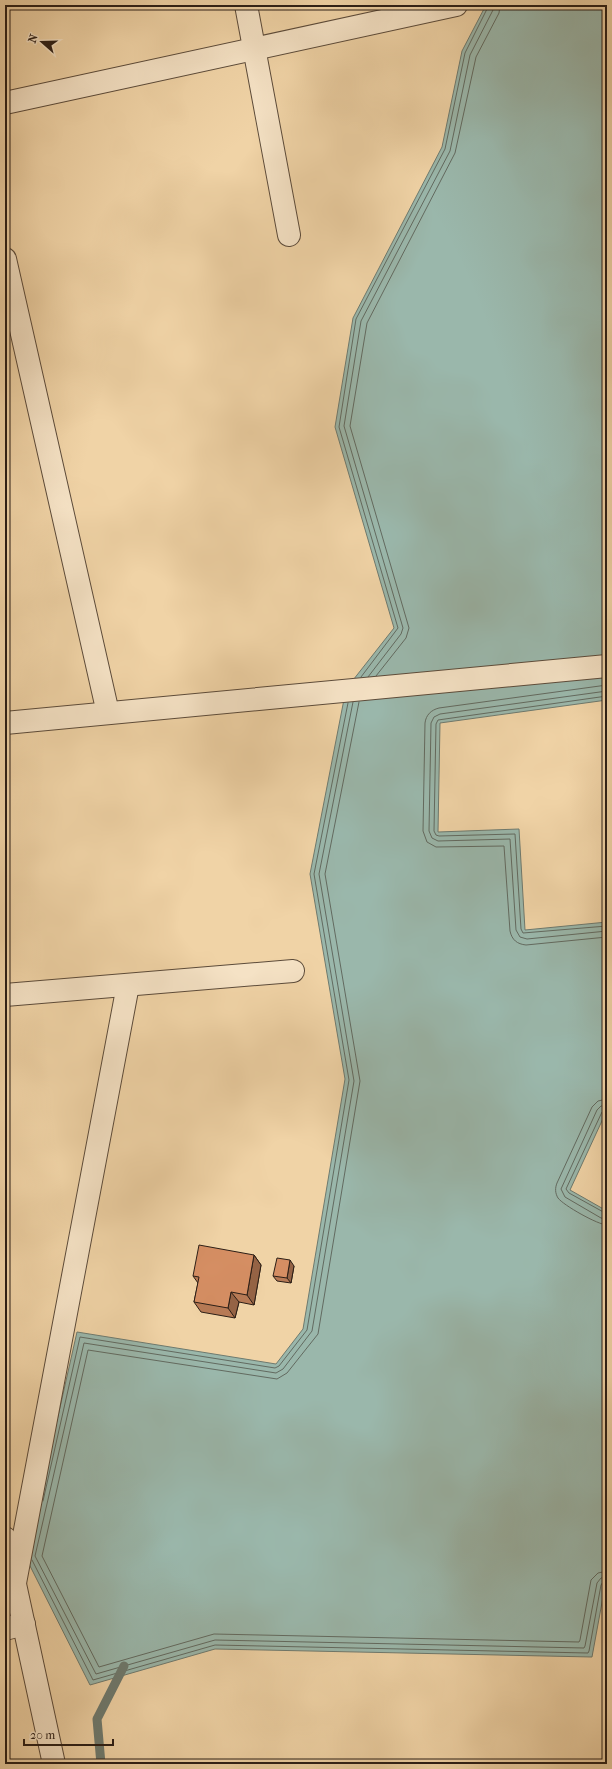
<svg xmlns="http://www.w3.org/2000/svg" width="612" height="1769" viewBox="0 0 612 1769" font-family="'IM FELL French Canon',serif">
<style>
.water{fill:#9ab7ab;stroke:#6e7a6f}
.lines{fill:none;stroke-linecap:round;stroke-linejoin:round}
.shore{stroke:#626a60;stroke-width:1}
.stream{stroke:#6e7a6f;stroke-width:9}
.minor-casing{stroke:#5c4b3a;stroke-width:24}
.minor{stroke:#f5e2c5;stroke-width:22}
.wall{fill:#b77a55;stroke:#2b1e16}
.shaded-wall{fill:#956345;stroke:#2b1e16}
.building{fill:#d58e63;stroke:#2b1e16}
</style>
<rect width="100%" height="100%" fill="#f0d3a6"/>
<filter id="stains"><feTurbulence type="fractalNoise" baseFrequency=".005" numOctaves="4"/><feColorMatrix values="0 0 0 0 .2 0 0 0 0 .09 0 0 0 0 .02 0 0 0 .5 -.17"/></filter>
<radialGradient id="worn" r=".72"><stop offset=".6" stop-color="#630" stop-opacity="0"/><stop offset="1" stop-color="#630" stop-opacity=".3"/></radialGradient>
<path class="water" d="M486,5H607V700L440,723L438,832L519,829L525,930L607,922V1110L570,1190L607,1211V1575L592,1657L215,1649L90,1685L26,1558L77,1332L276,1364L303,1329L345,1079L310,874L346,689L394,628L335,427L353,318L442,147L462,51Z"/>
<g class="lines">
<g class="shore">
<path d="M376,676L406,638L409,628L350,426L367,323L455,153L476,57L499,13L500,5"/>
<path d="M361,677L398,628L339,427L356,319L445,149L465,53L489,5"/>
<path d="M368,677L401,634L403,628L344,426L361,321L450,151L470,55L493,10L494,5"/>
<path d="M607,685L439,708C431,710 426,715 425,723L423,831L427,842L436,847L504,846L510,931C512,940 517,944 526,945L607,937"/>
<path d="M607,691L440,714L434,717L431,723L429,831L432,838L438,841L510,839L516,930L520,937L527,939L607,931"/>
<path d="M607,696L438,720L436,724L434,831L436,835L439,836L515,834L521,929L523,933L607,926"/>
<path d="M353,702L319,874L354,1081L312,1331L283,1369L276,1373L84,1343L35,1556L96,1674L215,1640L584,1648L585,1646L597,1583L601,1578L607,1577"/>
<path d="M359,702L325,874L360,1081L318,1334L287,1373L277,1379L88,1350L42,1556L99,1667L214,1634L579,1642L580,1640L591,1580L598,1573L607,1571"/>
<path d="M607,1099L598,1101L592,1107L557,1183C555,1188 555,1193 558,1198C563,1205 598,1225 607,1225"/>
<path d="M607,1105L601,1106L597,1110L561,1189L565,1197L601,1218L607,1219"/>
<path d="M607,1110L602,1112L566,1189L569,1193L607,1214"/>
<path d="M43,1501L80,1337L275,1368L279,1366L307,1330L349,1080L314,874L348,703"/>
<path d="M32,1560L93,1680L215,1645L588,1653L589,1651L601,1585L603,1582H607"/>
</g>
<path class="stream" d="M101,1764L97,1719L124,1666"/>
<g class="minor-casing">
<g id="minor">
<path d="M246,5L289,235"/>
<path d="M5,103L456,5"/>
<path d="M5,259L108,713"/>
<path d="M5,723L607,666"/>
<path d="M5,995L293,971"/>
<path d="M5,1538L54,1764"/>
<path d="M15,1583L128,985"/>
<path d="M5,1629L24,1624"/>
</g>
</g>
<use href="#minor" class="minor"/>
</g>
<g class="wall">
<path d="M254,1255L261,1265L254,1305L239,1302L235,1318L201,1312L194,1302L198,1283L193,1276Z"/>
<path d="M294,1266L291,1283L277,1281L273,1276Z"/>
</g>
<g class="shaded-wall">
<path d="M254,1255L261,1265L254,1305L247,1295Z"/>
<path d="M290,1260L294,1266L291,1283L287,1278Z"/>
<path d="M231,1292L239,1302L235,1318L228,1308Z"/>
</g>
<g class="building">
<path d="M199,1245L254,1255L247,1295L231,1292L228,1308L194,1302L199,1277L193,1276Z"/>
<path d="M277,1258L290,1260L287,1278L273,1276Z"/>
</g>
<rect width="612" height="1769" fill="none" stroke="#f0d3a6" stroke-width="20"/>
<rect x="6" y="6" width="600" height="1757" fill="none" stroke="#2b1e16" stroke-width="2"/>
<rect x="10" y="10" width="592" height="1749" fill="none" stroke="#2b1e16"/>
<g transform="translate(42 42) rotate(290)" stroke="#f5e2c5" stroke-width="3" paint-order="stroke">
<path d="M0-3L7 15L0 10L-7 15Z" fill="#2b1e16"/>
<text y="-6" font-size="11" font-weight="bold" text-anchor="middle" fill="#2b1e16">N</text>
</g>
<path d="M24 1739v6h89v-6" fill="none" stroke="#2b1e16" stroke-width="2"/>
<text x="30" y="1739" font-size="12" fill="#2b1e16" stroke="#f5e2c5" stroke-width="3" paint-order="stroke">20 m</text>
<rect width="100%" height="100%" filter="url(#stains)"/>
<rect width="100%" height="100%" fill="url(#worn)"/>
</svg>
